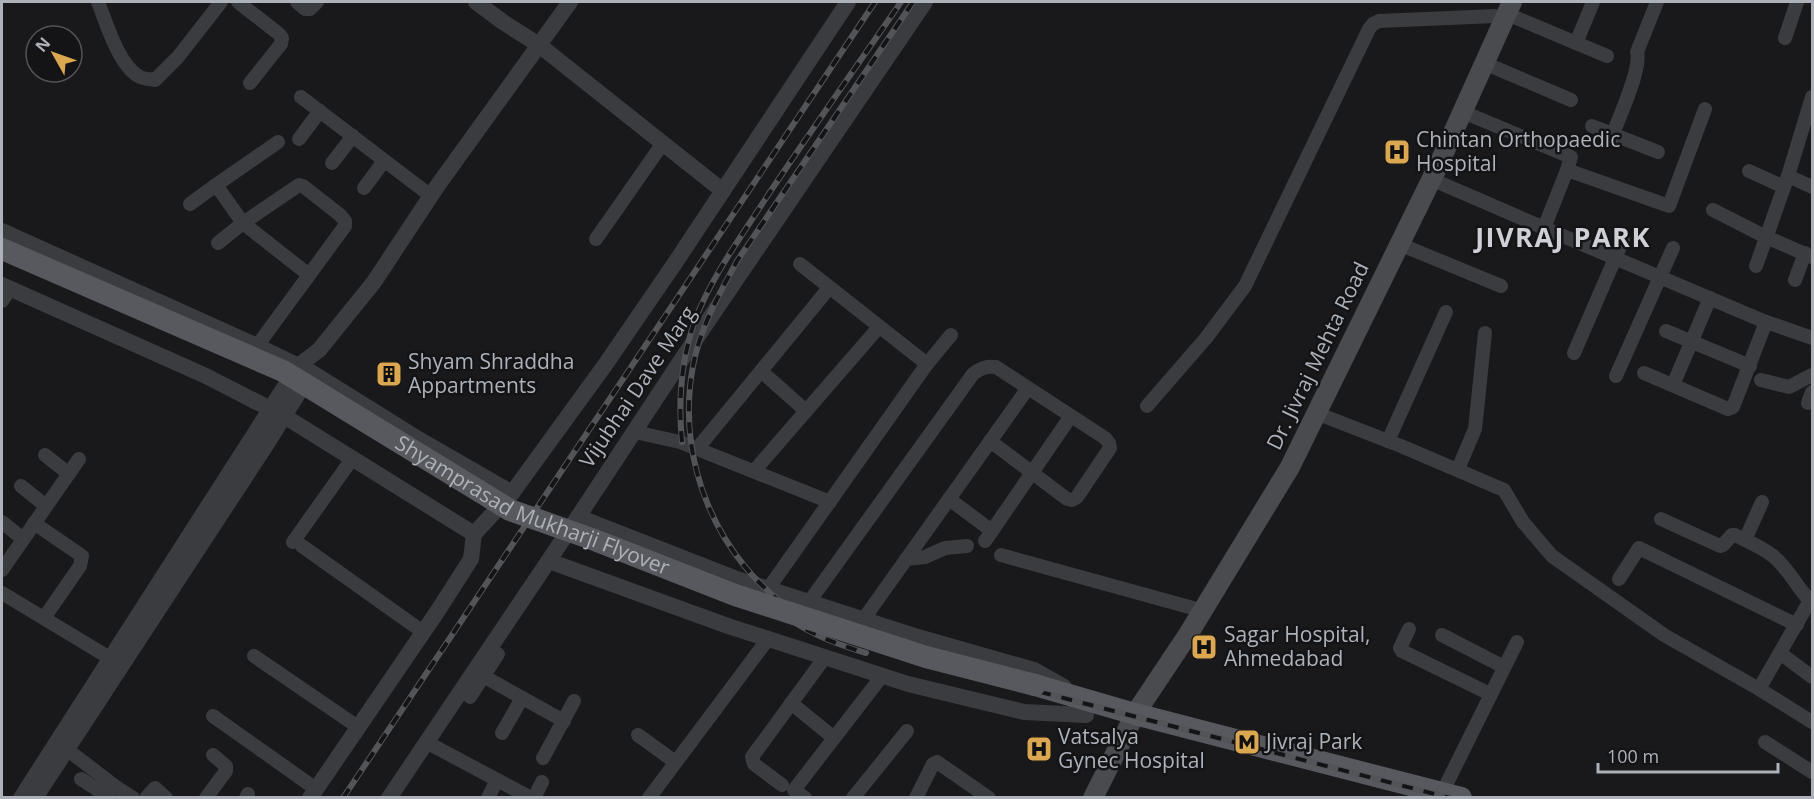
<svg xmlns="http://www.w3.org/2000/svg" width="1814" height="799" viewBox="0 0 1814 799" font-family="'Open Sans',sans-serif">
<style>
.lines{fill:none;stroke-linecap:round;stroke-linejoin:round}
.minor{stroke:#3b3c40;stroke-width:14}
.tertiary{stroke:#3b3c40;stroke-width:16}
.secondary{stroke:#494b4f;stroke-width:20}
.primary{stroke:#57595e;stroke-width:22}
.rail-casing{stroke:#525458;stroke-width:6}
.rail{stroke:#141416;stroke-width:4;stroke-dasharray:11;stroke-linecap:butt}
.primary-bridge{stroke:#57595e;stroke-width:22}
.labels{text-anchor:middle;stroke-width:5;stroke-linejoin:round;paint-order:stroke}
.poi-label{font-size:21px;fill:#adb1b9;stroke:#141416;text-anchor:start}
.street-label{font-size:21px;fill:#adb1b9;stroke:#141416}
.district-label{font-size:27px;font-weight:bold;letter-spacing:1.5px;fill:#ced0d6;stroke:#141416}
</style>
<rect width="100%" height="100%" fill="#19191b"/>
<g class="lines">
<g class="minor">
<path d="M98,2C106,22 119,67 140,77C144,79 151,79 155,80L178,57L221,2"/>
<path d="M238,2L279,34L282,38L281,44L250,83"/>
<path d="M297,2L305,9H310L317,2"/>
<path d="M1507,14L1607,56"/>
<path d="M1785,38L1797,2"/>
<path d="M1576,43L1593,2"/>
<path d="M1484,63L1571,100"/>
<path d="M301,97L431,196"/>
<path d="M1812,97L1788,176L1812,187"/>
<path d="M1463,112L1571,157L1567,170"/>
<path d="M1592,126L1658,152"/>
<path d="M1613,134C1619,117 1642,68 1637,52L1657,2"/>
<path d="M299,139L320,111"/>
<path d="M332,163L353,136"/>
<path d="M1749,171L1784,187"/>
<path d="M1431,179L1544,228L1567,170L1669,206L1705,109"/>
<path d="M364,188L384,161"/>
<path d="M190,204L216,185"/>
<path d="M1713,210L1766,237L1812,257"/>
<path d="M1544,228L1761,320L1812,338"/>
<path d="M596,239L663,143"/>
<path d="M218,243L243,223L216,185L278,142"/>
<path d="M1399,244L1501,286"/>
<path d="M1756,266L1788,176"/>
<path d="M1795,280L1805,253"/>
<path d="M2,301L10,289"/>
<path d="M1666,331L1750,366"/>
<path d="M257,346L345,226V221L340,215L303,186L299,185L243,223L309,275"/>
<path d="M1574,353L1623,240"/>
<path d="M927,364L951,335"/>
<path d="M761,371L806,411"/>
<path d="M1644,373L1728,409L1733,407L1766,322"/>
<path d="M1616,376L1673,248"/>
<path d="M1761,380L1789,387L1812,375"/>
<path d="M1673,385L1710,298"/>
<path d="M1808,403L1812,392"/>
<path d="M1147,406L1206,338L1245,286L1369,29L1373,24L1379,21L1495,16"/>
<path d="M1316,413L1401,446L1504,490L1523,522L1552,556L1664,635L1759,689L1812,722"/>
<path d="M635,432L680,442L830,502"/>
<path d="M1388,441L1446,312"/>
<path d="M697,449L829,288"/>
<path d="M45,455L69,474"/>
<path d="M1458,469L1475,429L1485,333"/>
<path d="M754,471L879,327"/>
<path d="M21,486L46,506"/>
<path d="M949,499L992,531"/>
<path d="M1661,519L1720,546L1723,545L1732,535H1735C1747,541 1762,547 1773,556C1788,568 1797,587 1810,601"/>
<path d="M2,522L23,539"/>
<path d="M34,523L82,556L80,566L44,618"/>
<path d="M1745,540L1762,502"/>
<path d="M985,541L1071,416"/>
<path d="M293,542L352,459"/>
<path d="M302,546L423,632"/>
<path d="M1001,555L1193,608"/>
<path d="M906,559L925,557L945,548L967,546"/>
<path d="M2,570L79,459"/>
<path d="M1619,579L1639,548L1797,625"/>
<path d="M768,589L927,364L800,264"/>
<path d="M2,593L118,663"/>
<path d="M809,602L973,374C981,368 986,366 996,367L1105,438L1109,443L1110,448L1077,497L1072,500L1067,499L990,441"/>
<path d="M863,620L1028,388"/>
<path d="M1409,629L1400,648L1402,651L1490,694"/>
<path d="M1442,635L1504,667"/>
<path d="M1780,653L1812,677"/>
<path d="M254,656L358,727"/>
<path d="M474,671L564,721"/>
<path d="M1759,689L1812,597"/>
<path d="M470,697L498,654"/>
<path d="M791,703L834,738"/>
<path d="M213,716L316,789"/>
<path d="M502,733L522,698"/>
<path d="M638,735L675,762"/>
<path d="M426,742L531,798"/>
<path d="M1765,742L1812,772"/>
<path d="M60,744L116,787L133,798"/>
<path d="M543,758L574,701"/>
<path d="M81,779L109,797"/>
<path d="M782,785L754,764L752,757L825,657"/>
<path d="M1442,793L1517,642"/>
<path d="M146,798L155,788L166,798"/>
<path d="M206,798L226,771V766L213,755"/>
<path d="M246,798L248,794"/>
<path d="M488,798L497,780"/>
<path d="M534,798L542,782"/>
<path d="M649,798L768,639"/>
<path d="M805,798L794,790L882,676"/>
<path d="M853,798L907,731"/>
<path d="M916,798L933,764L937,762L989,798"/>
</g>
<g class="tertiary">
<path d="M476,2L503,22L539,45L723,191"/>
<path d="M2,231L257,346L311,372L420,440L512,493"/>
<path d="M2,285L206,376L284,416L474,534"/>
<path d="M578,517L734,578L918,637L1034,670L1064,687"/>
<path d="M549,561L728,626L908,684L1024,712L1086,715"/>
<path d="M21,798L298,366L319,350L374,282L438,185L570,2"/>
<path d="M35,798L268,442L309,376"/>
<path d="M310,798L437,612L471,559L474,534L512,493L605,365L675,263L848,2"/>
<path d="M389,798L578,517L680,362L925,2"/>
</g>
<path class="secondary" d="M1093,798L1135,714L1189,633L1290,467L1438,166L1512,2"/>
<path class="primary" d="M1035,685L1135,714L1461,798"/>
<g class="rail-casing">
<g id="rail">
<path d="M913,2L737,261C719,294 700,328 693,366C675,461 717,562 799,615C833,636 872,646 909,658L1450,798"/>
<path d="M682,442C678,401 681,360 695,320C712,276 741,237 766,198C810,132 856,67 901,2"/>
<path d="M770,604C800,630 829,642 866,653"/>
<path d="M343,798L875,2"/>
</g>
</g>
<use href="#rail" class="rail"/>
<path class="primary-bridge" id="s1" d="M2,249L283,371L510,510L592,539L735,595L926,657L1035,685"/>
</g>
<defs>
<g id="hospital-square" transform="scale(1.35)"><rect x="-9" y="-9" width="18" height="18" rx="4" fill="#dba851" stroke="#141416"/><path d="M-5-5h3v3.5h4V-5h3V5h-3V1.5h-4V5h-3Z" fill="#111"/></g>
<g id="building-square" transform="scale(1.35)"><rect x="-9" y="-9" width="18" height="18" rx="4" fill="#dba851" stroke="#141416"/><path d="M-4-6H4V6H1V3H-1V6H-4ZM-2.5-4.3h1.7v1.8h-1.7ZM.8-4.3h1.7v1.8H.8ZM-2.5-1h1.7V.8h-1.7ZM.8-1h1.7V.8H.8Z" fill="#111"/></g>
<g id="metro-square" transform="scale(1.35)"><rect x="-9" y="-9" width="18" height="18" rx="4" fill="#dba851" stroke="#141416"/><path d="M-5.5 5V-5H-3L0 0L3-5H5.5V5H3V-.5L0 4L-3-.5V5Z" fill="#111"/></g>
</defs>
<g fill-rule="evenodd">
<use href="#hospital-square" x="1397" y="152"/>
<use href="#building-square" x="389" y="374"/>
<use href="#hospital-square" x="1204" y="647"/>
<use href="#metro-square" x="1247" y="742"/>
<use href="#hospital-square" x="1039" y="749"/>
</g>
<g class="labels">
<g class="poi-label">
<text x="1416" y="147">Chintan Orthopaedic<tspan x="1416" dy="24">Hospital</tspan></text>
<text x="408" y="369">Shyam Shraddha<tspan x="408" dy="24">Appartments</tspan></text>
<text x="1224" y="642">Sagar Hospital,<tspan x="1224" dy="24">Ahmedabad</tspan></text>
<text x="1058" y="744">Vatsalya<tspan x="1058" dy="24">Gynec Hospital</tspan></text>
<text x="1266" y="749">Jivraj Park</text>
</g>
<g class="street-label">
<text transform="translate(1318 356) rotate(-64)" y="7">Dr. Jivraj Mehta Road</text>
<text transform="translate(638 387) rotate(-56)" y="7">Vijubhai Dave Marg</text>
<text dy="7" stroke="none"><textPath href="#s1" startOffset="591">Shyamprasad Mukharji Flyover</textPath></text>
</g>
<g class="district-label">
<text x="1563" y="247">JIVRAJ PARK</text>
</g>
</g>
<rect width="1814" height="799" fill="none" stroke="#adb1b9" stroke-width="6"/>
<g transform="translate(54 54) rotate(310)"><circle r="28" fill="#141416" stroke="#515357" stroke-width="1.5"/>
<path d="M0-4.5L10 22L0 15L-10 22Z" fill="#dba851"/>
<text y="-9" font-size="16" font-weight="bold" text-anchor="middle" fill="#adb1b9">N</text>
</g>
<path d="M1598 763v9h180v-9" fill="none" stroke="#adb1b9" stroke-width="3"/>
<text x="1607" y="763" font-size="18" fill="#adb1b9" stroke="#141416" stroke-width="4.5" paint-order="stroke">100 m</text>
</svg>
